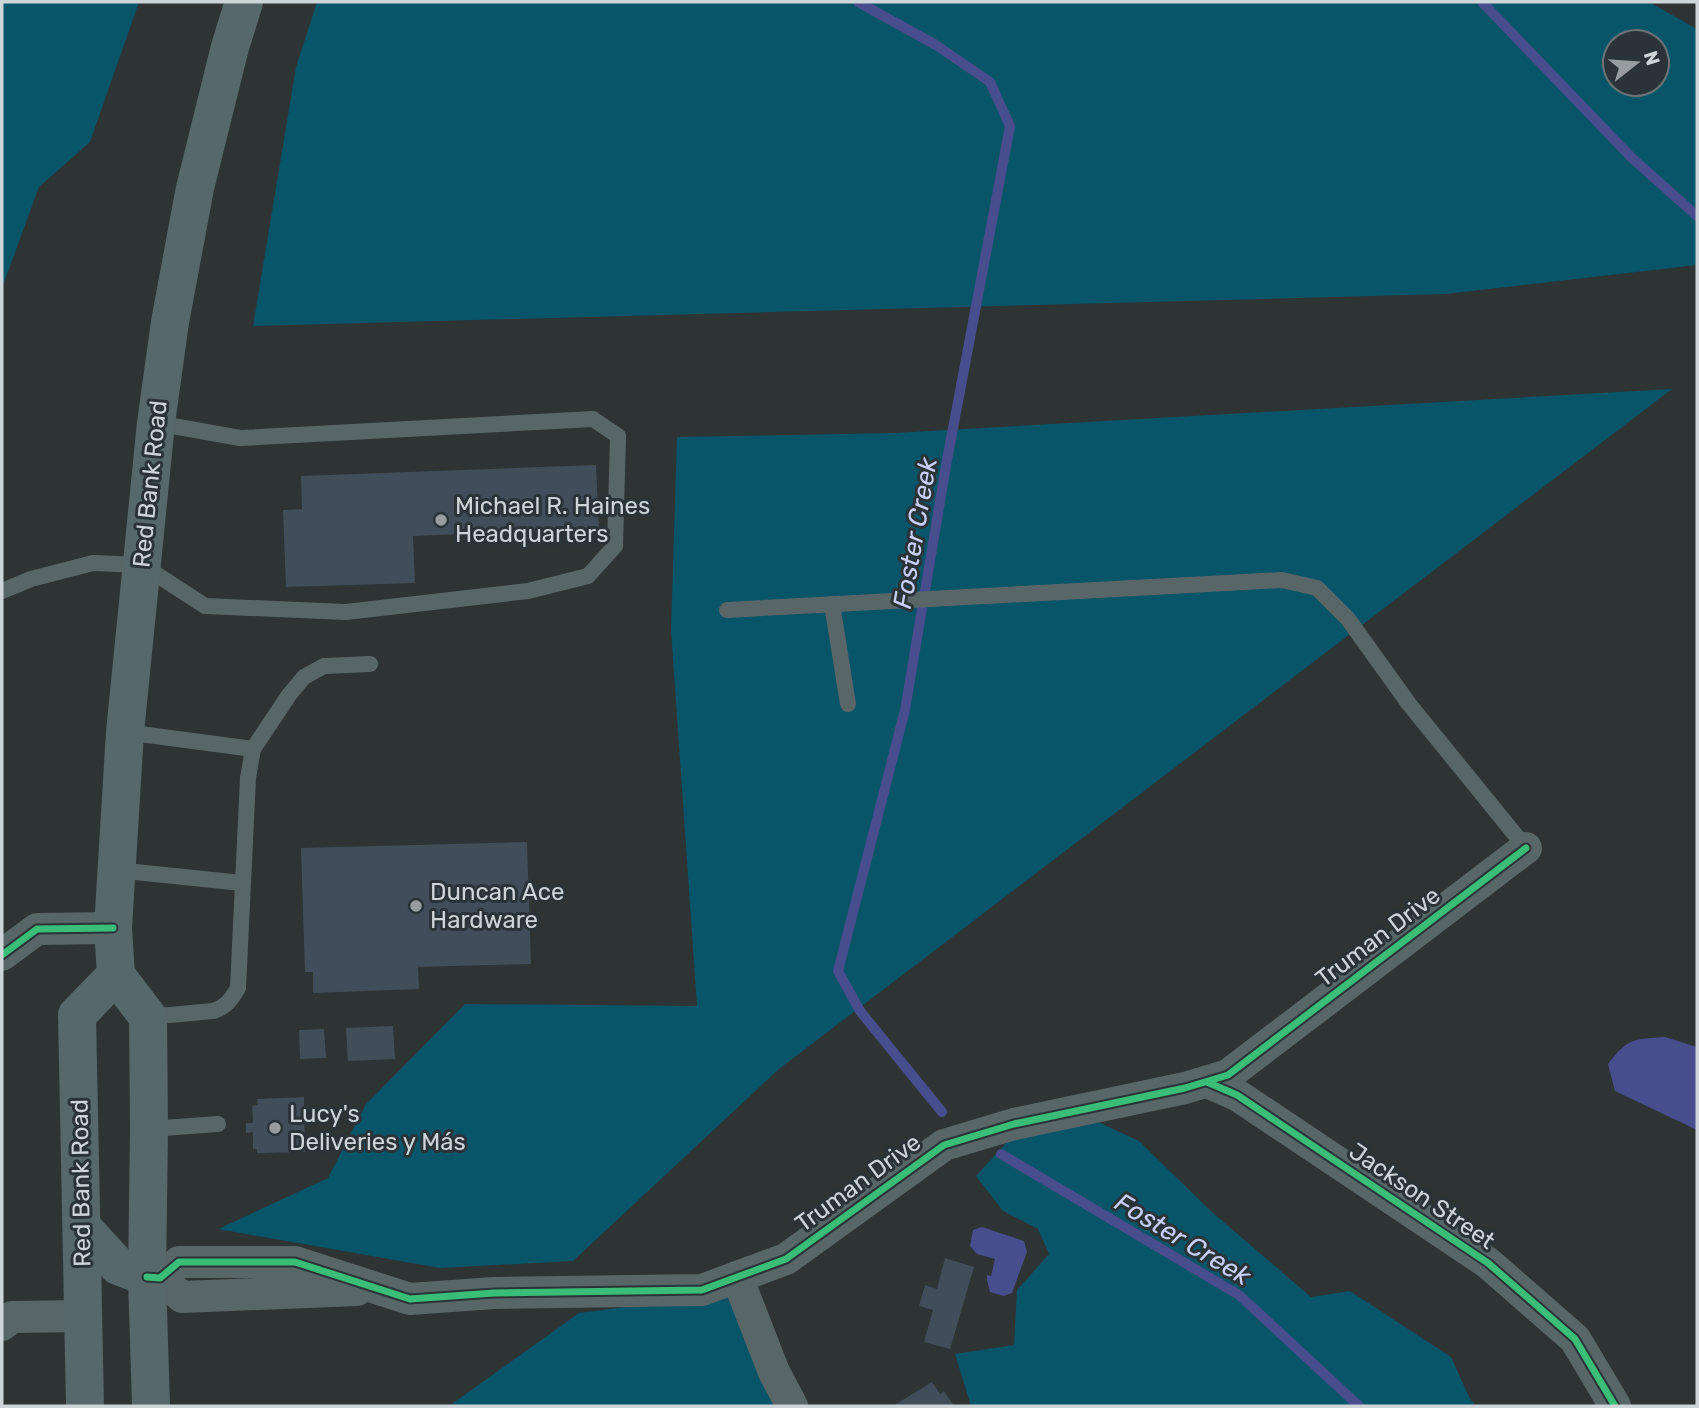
<svg xmlns="http://www.w3.org/2000/svg" width="1699" height="1408" viewBox="0 0 1699 1408" font-family="Rubik,sans-serif">
<style>
.green{fill:#085469;fill-rule:evenodd}
.water{fill:#474d8d}
.lines{fill:none;stroke-linecap:round;stroke-linejoin:round}
.stream{stroke:#474d8d;stroke-width:10}
.building{fill:#414e5a}
.lane{stroke:#596667;stroke-width:16}
.street{stroke:#596667;stroke-width:32}
.secondary{stroke:#566869;stroke-width:38}
.cycleway-casing{stroke:#2a3438;stroke-width:11}
.cycleway{stroke:#3abd76;stroke-width:7}
.poi-dot{fill:#969c9f;stroke:#2a3438;stroke-width:2.5}
.labels{text-anchor:middle;stroke-width:6;stroke-linejoin:round;paint-order:stroke}
.street-label{font-size:24px;fill:#ced5d8;stroke:#2a3438}
.poi-label{font-size:24px;fill:#ced5d8;stroke:#2a3438;text-anchor:start}
.water-label{font-size:26px;font-style:italic;fill:#c9d0f8;stroke:#2a3438}
</style>
<rect width="100%" height="100%" fill="#2e3334"/>
<g class="green">
<path d="M2,2H139L90,142L39,187L2,288Z"/>
<path d="M317,2H1649L1697,29V265L1445,294L253,326L296,67ZM1615,42H1657V84H1615Z"/>
<path d="M1672,389L779,1069L573,1261L440,1268L218,1229L328,1178L366,1104L465,1004L697,1006L671,630L677,437L894,433Z"/>
<path d="M1098,1122L1139,1141L1213,1213L1311,1297L1350,1291L1451,1357L1470,1399L1476,1406H971L955,1354L1014,1345L1017,1290L1049,1254L1038,1229L1003,1211L976,1176L1010,1139Z"/>
<path d="M726,1294L761,1365L775,1406H449L579,1313Z"/>
</g>
<g class="water">
<path d="M1665,1037L1697,1047V1130L1615,1091L1608,1064C1628,1038 1634,1039 1665,1037Z"/>
<path d="M982,1227L1024,1241L1027,1252L1012,1293L1004,1296L990,1292L987,1280V1275L991,1276L995,1259L977,1254L970,1246L973,1230Z"/>
</g>
<g class="lines">
<g class="stream">
<path d="M858,2L936,45L990,82L1010,126L947,460L905,710L838,971L860,1011L942,1112"/>
<path d="M1482,2L1632,158L1697,216"/>
<path d="M1001,1154L1239,1295L1359,1406"/>
</g>
</g>
<g class="building">
<path d="M596,465L599,529L413,536L415,583L286,587L283,510L302,509L301,476Z"/>
<path d="M527,842L531,964L418,967L419,989L313,993V972H305L301,848Z"/>
<path d="M393,1026L395,1059L348,1061L346,1028Z"/>
<path d="M324,1029L326,1058L300,1059L299,1030Z"/>
<path d="M304,1097L305,1152L257,1153V1149H253V1132L246,1133V1123H253L252,1106L258,1105L257,1099Z"/>
<path d="M945,1258L974,1267L950,1349L924,1342L933,1310L919,1306L925,1285L937,1289Z"/>
<path d="M932,1382L940,1394L944,1391L954,1406H893Z"/>
</g>
<g class="lines">
<g class="lane">
<path d="M2,591L31,579L93,563L142,565L205,606L346,612L528,591L588,576L615,546L618,436L593,419L240,438L156,423"/>
<path d="M832,604L848,704"/>
<path d="M727,610L1282,580L1317,588L1348,619L1409,704L1526,848"/>
<path d="M125,732L253,749"/>
<path d="M116,870L242,883"/>
<path d="M148,1017L213,1011C226,1007 231,1000 238,988L248,778L253,749L289,695L304,677L324,666L370,664"/>
<path d="M149,1129L218,1124"/>
</g>
<g class="street">
<path d="M2,955L37,929L113,928"/>
<path d="M1207,1082L1237,1095L1488,1263L1575,1339L1615,1406"/>
<path d="M147,1277L160,1278L179,1262H295L410,1299L494,1293L702,1290L786,1259L944,1145L1014,1124L1185,1088L1228,1075L1526,848"/>
<path d="M737,1277L774,1372L792,1406"/>
<path d="M160,1278L182,1297L357,1290"/>
<path d="M2,1325L12,1317L84,1316"/>
</g>
<g class="secondary">
<path d="M82,1227L118,1266L147,1277"/>
<path d="M85,1406L77,1015L116,975"/>
<path d="M151,1406L147,1277L149,1129L148,1017L116,975L113,928L125,732L156,423L170,322L195,188L230,47L244,2"/>
</g>
<g class="cycleway-casing">
<g id="cycleway">
<path d="M2,955L37,929L113,928"/>
<path d="M1207,1082L1237,1095L1488,1263L1575,1339L1615,1406"/>
<path d="M147,1277L160,1278L179,1262H295L410,1299L494,1293L702,1290L786,1259L944,1145L1014,1124L1185,1088L1228,1075L1526,848"/>
</g>
</g>
<use href="#cycleway" class="cycleway"/>
</g>
<g class="poi-dot">
<circle cx="441" cy="520" r="7"/>
<circle cx="416" cy="906" r="7"/>
<circle cx="275" cy="1128" r="7"/>
</g>
<g class="labels">
<g class="street-label">
<text transform="translate(150 484) rotate(-84)" y="8">Red Bank Road</text>
<text transform="translate(1378 937) rotate(-37)" y="8">Truman Drive</text>
<text transform="translate(81 1183) rotate(-91)" y="8">Red Bank Road</text>
<text transform="translate(858 1183) rotate(-36)" y="8">Truman Drive</text>
<text transform="translate(1422 1196) rotate(34)" y="8">Jackson Street</text>
</g>
<g class="poi-label">
<text x="455" y="514">Michael R. Haines<tspan x="455" dy="28">Headquarters</tspan></text>
<text x="430" y="900">Duncan Ace<tspan x="430" dy="28">Hardware</tspan></text>
<text x="289" y="1122">Lucy's<tspan x="289" dy="28">Deliveries y Más</tspan></text>
</g>
<g class="water-label">
<text transform="translate(915 533) rotate(-80)" y="9">Foster Creek</text>
<text transform="translate(1183 1239) rotate(31)" y="9">Foster Creek</text>
</g>
</g>
<rect width="1699" height="1408" fill="none" stroke="#ced5d8" stroke-width="7"/>
<g transform="translate(1636 63) rotate(73)"><circle r="33" fill="#2a3438" stroke="#6c7478" stroke-width="2"/>
<path d="M0-5L12 26L0 18L-12 26Z" fill="#969c9f"/>
<text y="-10" font-size="19" font-weight="bold" text-anchor="middle" fill="#ced5d8">N</text>
</g>
</svg>
